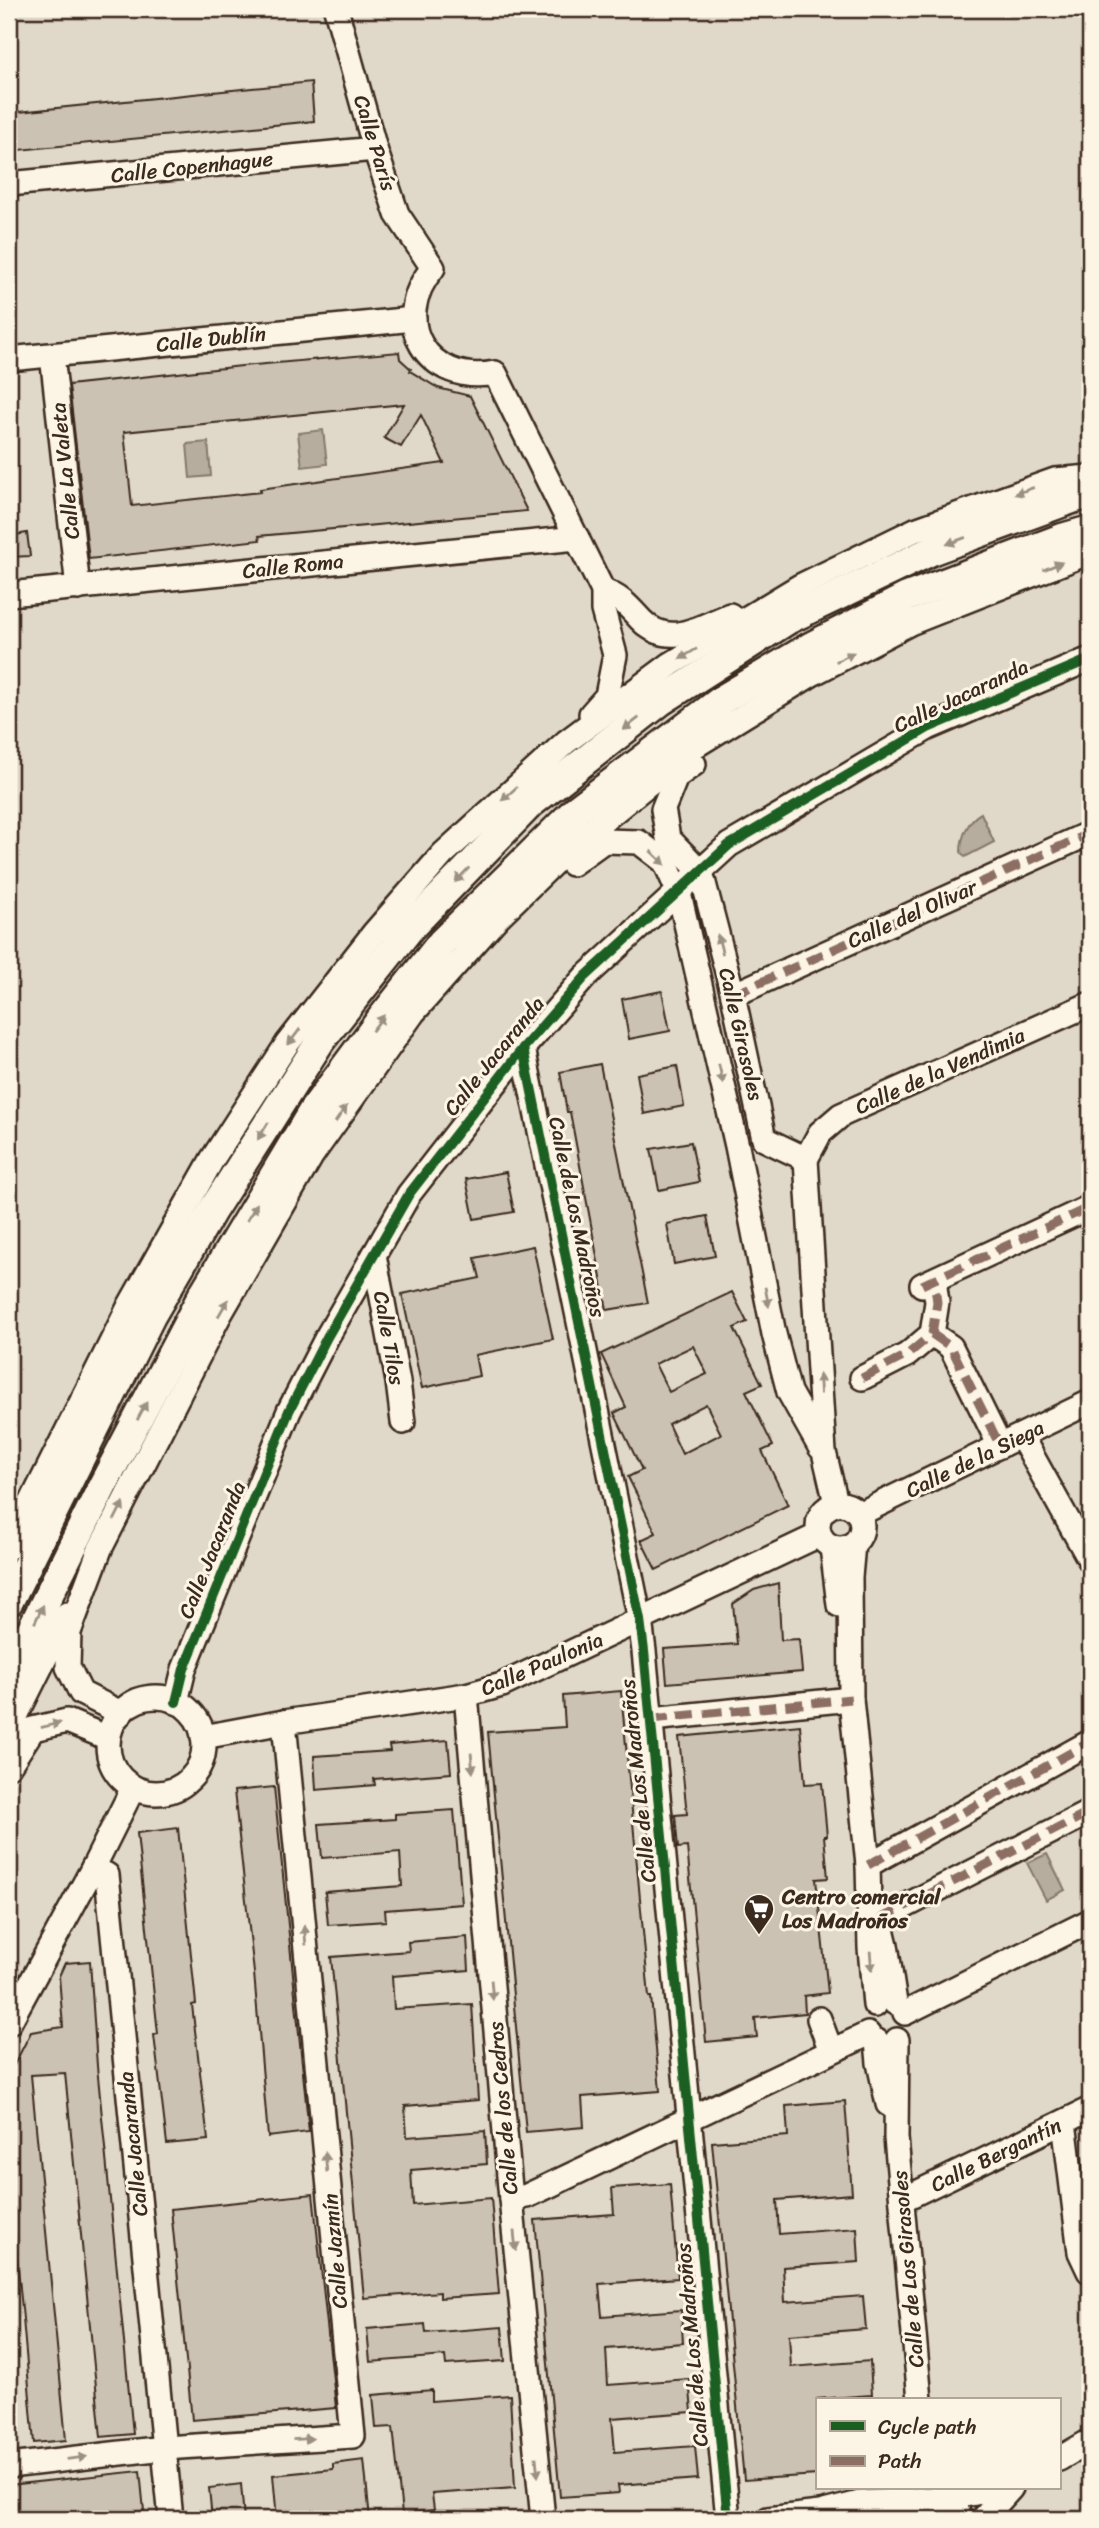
<svg xmlns="http://www.w3.org/2000/svg" width="1099" height="2528" viewBox="0 0 1099 2528" font-family="Sriracha,sans-serif">
<style>
.green{fill:#e0d8c8;stroke:#8e8173;stroke-width:2;fill-rule:evenodd}
.water{fill:#b7ad9e;stroke:#85796b;stroke-width:2}
.building{fill:#ccc2b3;stroke:#3b2a1e;stroke-width:2;fill-rule:evenodd}
.lines{fill:none;stroke-linecap:round;stroke-linejoin:round}
.minor-casing{stroke:#3b2a1e;stroke-width:28}
.major-casing{stroke:#3b2a1e;stroke-width:33}
.minor{stroke:#fcf5e5;stroke-width:23}
.major{stroke:#fcf5e5;stroke-width:28}
.quiet{stroke:#8d6e63;stroke-width:9;stroke-dasharray:18 9;stroke-linecap:butt}
.cycleway-casing{stroke:#fcf5e5;stroke-width:15}
.cycleway{stroke:#1b5e20;stroke-width:10}
.oneway{fill:#9c9082}
.labels{text-anchor:middle;stroke-width:6;stroke-linejoin:round;paint-order:stroke}
.street-label{font-size:21px;fill:#3b2a1e;stroke:#fcf5e5}
.poi-label{font-size:21px;font-weight:bold;fill:#3b2a1e;stroke:#fcf5e5;text-anchor:start}
</style>
<rect width="100%" height="100%" fill="#fcf5e5"/>
<filter id="ink" filterUnits="userSpaceOnUse"><feTurbulence type="fractalNoise" baseFrequency=".0143" numOctaves="2"/><feDisplacementMap in="SourceGraphic" scale="14" xChannelSelector="R" yChannelSelector="G"/><feConvolveMatrix kernelMatrix="1 2 1 2 8 2 1 2 1" color-interpolation-filters="sRGB"/></filter>
<g filter="url(#ink)">
<path class="green" d="M9,9H1090V2519H9ZM817,2400H1059V2488H817Z"/>
<g class="water">
<path d="M323,430L327,464L302,467L298,433Z"/>
<path d="M208,442L211,476L190,478L187,444Z"/>
<path d="M981,813L994,842L965,857L961,852C961,837 968,820 981,813Z"/>
<path d="M1047,1854L1065,1890L1046,1900L1027,1863Z"/>
</g>
<g class="building">
<path d="M311,82L314,121L9,151V113Z"/>
<path d="M399,352L400,359L411,369L410,371L438,388L470,396L527,511L259,536L260,540L89,559L69,385L242,366ZM404,404L384,438L401,447L421,415L444,463L260,489L261,492L132,506L124,432Z"/>
<path d="M27,533L30,556L9,557V536Z"/>
<path d="M662,991L670,1031L629,1039L622,999Z"/>
<path d="M600,1064L648,1303L607,1310L570,1112H567L560,1072Z"/>
<path d="M677,1066L684,1106L644,1114L637,1074Z"/>
<path d="M691,1142L699,1182L659,1190L651,1149Z"/>
<path d="M506,1172L514,1212L474,1219L466,1179Z"/>
<path d="M707,1216L715,1256L674,1264L667,1224Z"/>
<path d="M533,1246L553,1339L475,1355L479,1376L422,1388L402,1294L480,1278L475,1258Z"/>
<path d="M732,1292L747,1322L734,1328L762,1384L746,1391L773,1446L762,1451L788,1505L656,1570L641,1540L656,1533L628,1477L642,1470L614,1413L626,1407L601,1354ZM693,1346L707,1374L669,1392L655,1364ZM706,1404L721,1434L682,1454L668,1424Z"/>
<path d="M778,1583L781,1640L799,1639L802,1672L667,1683L664,1649L737,1644L733,1604L754,1590Z"/>
<path d="M621,1691L649,1997H651L660,2091L582,2097L584,2127L526,2132L488,1732L565,1727L563,1696Z"/>
<path d="M800,1725L805,1784L822,1783L827,1836H824L828,1878L816,1879L828,1993L804,1996L805,2013L755,2018L757,2037L706,2042L687,1847L678,1848L675,1815L687,1814L679,1737Z"/>
<path d="M448,1740L451,1773L374,1779L375,1785L316,1790L314,1756L390,1751L389,1745Z"/>
<path d="M274,1787L309,2132L268,2137L254,1973L234,1791Z"/>
<path d="M454,1810L462,1904L385,1910L386,1921L328,1925L325,1892L402,1886L400,1852L322,1858L319,1824L395,1819V1814Z"/>
<path d="M178,1828L196,2004L192,2005L208,2140L167,2144L154,2035L158,2034L137,1833Z"/>
<path d="M467,1937L469,1970L392,1976L394,2009L472,2004L478,2100L405,2106L407,2137L485,2131L487,2164L411,2170L413,2205L491,2198L499,2294L440,2298V2292L364,2298L331,1957L409,1951L408,1942Z"/>
<path d="M90,1961L97,2066L133,2434L101,2437L65,2073L31,2075L66,2440L34,2443L23,2319L11,2198H9V2096L14,2095L12,2069L31,2032L63,2027L59,1976L65,1963Z"/>
<path d="M845,2101L852,2194L777,2200L779,2234L857,2228L859,2262L783,2267L785,2302L863,2296L866,2329L789,2335L791,2367L870,2361L872,2395L817,2399V2475L744,2480L712,2142L788,2136L786,2106Z"/>
<path d="M670,2184L678,2278L599,2284L602,2316L681,2310L683,2343L606,2349L608,2385L689,2379L692,2412L612,2418L615,2452L695,2446L698,2479L618,2485L619,2493L560,2497L535,2220L614,2214L612,2188Z"/>
<path d="M313,2194L336,2408L192,2420L171,2209Z"/>
<path d="M425,2324L426,2333L502,2327L505,2361L446,2365L445,2356L370,2362L367,2329Z"/>
<path d="M432,2390V2401L510,2395L515,2488L432,2494L434,2510L402,2514L393,2427L376,2428L373,2395Z"/>
<path d="M364,2460L370,2519H277L273,2475L333,2469V2464Z"/>
<path d="M140,2471L144,2511L72,2519H9V2485Z"/>
<path d="M241,2484L244,2519H212L209,2488Z"/>
</g>
<g class="lines">
<g class="minor-casing">
<g id="minor">
<path d="M336,9L375,149L397,214L433,268C388,321 427,386 495,373L603,591V610L615,655L607,696L591,714"/>
<path d="M9,184L375,149"/>
<path d="M52,355L78,588"/>
<path d="M9,359L414,319"/>
<path d="M603,591C621,597 628,606 641,620C669,649 700,627 730,615"/>
<path d="M9,594L577,538"/>
<path d="M694,764L676,777L663,809L668,838L701,872L733,995L764,1139L806,1159L824,1452L836,1503"/>
<path d="M572,864L604,841L639,842L665,862L679,893L737,1146L774,1334L789,1392L820,1447"/>
<path d="M733,995L1090,833"/>
<path d="M523,1048L640,1620L644,1651L728,2519"/>
<path d="M806,1159L820,1133L841,1115L1090,1004"/>
<path d="M374,1255L398,1382L403,1422"/>
<path d="M922,1285L1090,1207"/>
<path d="M932,1334L951,1347L1000,1446"/>
<path d="M862,1378L907,1355L932,1334L937,1302L934,1280"/>
<path d="M1021,1436L1090,1560"/>
<circle cx="840" cy="1526" r="22"/>
<path d="M859,1514L1090,1402"/>
<path d="M853,1544L850,1577L851,1699L868,1865L870,1948L875,2005"/>
<path d="M9,1547L130,1305L213,1158L287,1044L374,933L443,854L566,742L671,664L800,586L915,530L1055,480L1090,477"/>
<path d="M832,1547L839,1605"/>
<path d="M466,1695L511,2199L543,2519"/>
<circle cx="156" cy="1745" r="48"/>
<path d="M176,1702L184,1669L289,1411L327,1337L409,1194L523,1048L585,977L729,845L928,728L1090,659"/>
<path d="M121,1713L81,1693L68,1667L69,1632L100,1549L219,1316L312,1155L413,1013L498,917L568,849L695,746L812,674L910,623L1090,552"/>
<path d="M651,1719L851,1699"/>
<path d="M9,1730L67,1614"/>
<path d="M203,1737L284,1722L466,1695L502,1685L819,1535"/>
<path d="M9,1766L33,1729L67,1721L108,1738"/>
<path d="M133,1788L93,1868L107,1875L171,2519"/>
<path d="M868,1865L1090,1742"/>
<path d="M878,1913L886,1945L895,2003"/>
<path d="M880,1919L1090,1812"/>
<path d="M905,2013L1090,1921"/>
<path d="M819,2019L831,2051"/>
<path d="M9,2023L93,1868"/>
<path d="M897,2040L896,2138L920,2400"/>
<path d="M877,2041L879,2063L888,2104"/>
<path d="M1064,2122L1080,2252L1089,2271"/>
<path d="M511,2199L527,2196L868,2034"/>
<path d="M902,2200L1090,2109"/>
<path d="M1059,2459L1090,2441"/>
<path d="M9,2466L164,2448L353,2436L284,1722"/>
<path d="M949,2498L1003,2488"/>
<path d="M768,2519L820,2513L860,2503L949,2498L955,2504L960,2519"/>
<path d="M928,2519H939"/>
<path d="M983,2519L1011,2488"/>
</g>
</g>
<g class="major-casing">
<g id="major">
<path d="M9,1601L151,1316L212,1211L321,1040L410,928L530,804L661,701L789,619L933,550L1072,499L1090,494"/>
<path d="M9,1675L103,1485L203,1294L314,1109L381,1019L442,942L576,810L723,699L810,647L907,597L1062,538L1090,530"/>
</g>
</g>
<use href="#minor" class="minor"/>
<use href="#major" class="major"/>
<g class="quiet">
<path d="M733,995L1090,833"/>
<path d="M922,1285L1090,1207"/>
<path d="M932,1334L951,1347L1000,1446"/>
<path d="M862,1378L907,1355L932,1334L937,1302L934,1280"/>
<path d="M651,1719L851,1699"/>
<path d="M868,1865L1090,1742"/>
<path d="M880,1919L1090,1812"/>
</g>
<g class="cycleway-casing">
<g id="cycleway">
<path d="M523,1048L640,1620L644,1651L728,2519"/>
<path d="M176,1702L184,1669L289,1411L327,1337L409,1194L523,1048L585,977L729,845L928,728L1090,659"/>
</g>
</g>
<use href="#cycleway" class="cycleway"/>
</g>
<defs><path id="oneway-solid" d="M-6-.8H1V-3.2L6.5 0L1 3.2V.8H-6Z" transform="scale(1.75)"/></defs>
<g class="oneway">
<use href="#oneway-solid" transform="translate(1024 491) rotate(160)"/>
<use href="#oneway-solid" transform="translate(956 541) rotate(160)"/>
<use href="#oneway-solid" transform="translate(1053 566) rotate(-22)"/>
<use href="#oneway-solid" transform="translate(688 654) rotate(149)"/>
<use href="#oneway-solid" transform="translate(845 657) rotate(-27)"/>
<use href="#oneway-solid" transform="translate(631 724) rotate(142)"/>
<use href="#oneway-solid" transform="translate(509 794) rotate(138)"/>
<use href="#oneway-solid" transform="translate(658 858) rotate(43)"/>
<use href="#oneway-solid" transform="translate(462 875) rotate(134)"/>
<use href="#oneway-solid" transform="translate(720 944) rotate(-105)"/>
<use href="#oneway-solid" transform="translate(378 1023) rotate(-53)"/>
<use href="#oneway-solid" transform="translate(294 1037) rotate(127)"/>
<use href="#oneway-solid" transform="translate(721 1074) rotate(77)"/>
<use href="#oneway-solid" transform="translate(341 1114) rotate(-55)"/>
<use href="#oneway-solid" transform="translate(263 1131) rotate(122)"/>
<use href="#oneway-solid" transform="translate(252 1212) rotate(-59)"/>
<use href="#oneway-solid" transform="translate(767 1297) rotate(79)"/>
<use href="#oneway-solid" transform="translate(223 1308) rotate(-60)"/>
<use href="#oneway-solid" transform="translate(820 1384) rotate(-93)"/>
<use href="#oneway-solid" transform="translate(142 1411) rotate(-62)"/>
<use href="#oneway-solid" transform="translate(119 1511) rotate(-63)"/>
<use href="#oneway-solid" transform="translate(39 1614) rotate(-64)"/>
<use href="#oneway-solid" transform="translate(51 1725) rotate(-14)"/>
<use href="#oneway-solid" transform="translate(472 1763) rotate(85)"/>
<use href="#oneway-solid" transform="translate(305 1935) rotate(-95)"/>
<use href="#oneway-solid" transform="translate(871 1961) rotate(85)"/>
<use href="#oneway-solid" transform="translate(492 1990) rotate(85)"/>
<use href="#oneway-solid" transform="translate(326 2162) rotate(-95)"/>
<use href="#oneway-solid" transform="translate(515 2241) rotate(84)"/>
<use href="#oneway-solid" transform="translate(303 2439) rotate(-3)"/>
<use href="#oneway-solid" transform="translate(77 2458) rotate(-7)"/>
<use href="#oneway-solid" transform="translate(537 2467) rotate(84)"/>
</g>
</g>
<defs>
<g id="supermarket-pin" transform="scale(1.575)"><path d="M0 17L-7.5 6A9.5 9.5 0 1 1 7.5 6Z" fill="#3b2a1e" stroke="#fcf5e5"/><path d="M-6-5.5h2.5l.6 2H6L4.5 2H-2.5L-4.4-4H-6ZM-1.5 3.2a1.3 1.3 0 1 0 .1 0ZM3 3.2a1.3 1.3 0 1 0 .1 0Z" fill="#fff"/></g>
</defs>
<g fill-rule="evenodd">
<use href="#supermarket-pin" x="759" y="1909"/>
</g>
<g class="labels">
<g class="street-label">
<text transform="translate(375 143) rotate(73)" y="7">Calle París</text>
<text transform="translate(192 167) rotate(-6)" y="7">Calle Copenhague</text>
<text transform="translate(211 339) rotate(-6)" y="7">Calle Dublín</text>
<text transform="translate(65 471) rotate(-96)" y="7">Calle La Valeta</text>
<text transform="translate(293 566) rotate(-6)" y="7">Calle Roma</text>
<text transform="translate(961 696) rotate(-25)" y="7">Calle Jacaranda</text>
<text transform="translate(912 914) rotate(-24)" y="7">Calle del Olivar</text>
<text transform="translate(741 1034) rotate(77)" y="7">Calle Girasoles</text>
<text transform="translate(494 1056) rotate(-51)" y="7">Calle Jacaranda</text>
<text transform="translate(940 1071) rotate(-24)" y="7">Calle de la Vendimia</text>
<text transform="translate(577 1217) rotate(78)" y="7">Calle de Los Madroños</text>
<text transform="translate(389 1338) rotate(80)" y="7">Calle Tilos</text>
<text transform="translate(975 1459) rotate(-26)" y="7">Calle de la Siega</text>
<text transform="translate(212 1550) rotate(-68)" y="7">Calle Jacaranda</text>
<text transform="translate(542 1664) rotate(-23)" y="7">Calle Paulonia</text>
<text transform="translate(638 1781) rotate(-96)" y="7">Calle de Los Madroños</text>
<text transform="translate(503 2108) rotate(-95)" y="7">Calle de los Cedros</text>
<text transform="translate(133 2144) rotate(-96)" y="7">Calle Jacaranda</text>
<text transform="translate(996 2155) rotate(-26)" y="7">Calle Bergantín</text>
<text transform="translate(335 2251) rotate(-95)" y="7">Calle Jazmín</text>
<text transform="translate(908 2269) rotate(-95)" y="7">Calle de Los Girasoles</text>
<text transform="translate(692 2345) rotate(-95)" y="7">Calle de Los Madroños</text>
</g>
<g class="poi-label">
<text x="782" y="1904">Centro comercial<tspan x="782" dy="24">Los Madroños</tspan></text>
</g>
</g>
<rect width="1099" height="2528" fill="none" stroke="#fcf5e5" stroke-width="35"/>
<rect x="18" y="18" width="1064" height="2493" fill="none" stroke="#3b2a1e" stroke-width="2.5" filter="url(#ink)"/>
<rect x="816" y="2398" width="245" height="91" fill="#fcf5e5" stroke="#afa495" stroke-width="2"/>
<rect x="830" y="2421" width="35" height="10" fill="#1b5e20" stroke="#afa495" stroke-width="2"/>
<text x="878" y="2434" font-size="21" fill="#3b2a1e">Cycle path</text>
<rect x="830" y="2456" width="35" height="10" fill="#8d6e63" stroke="#afa495" stroke-width="2"/>
<text x="878" y="2468" font-size="21" fill="#3b2a1e">Path</text>
</svg>
